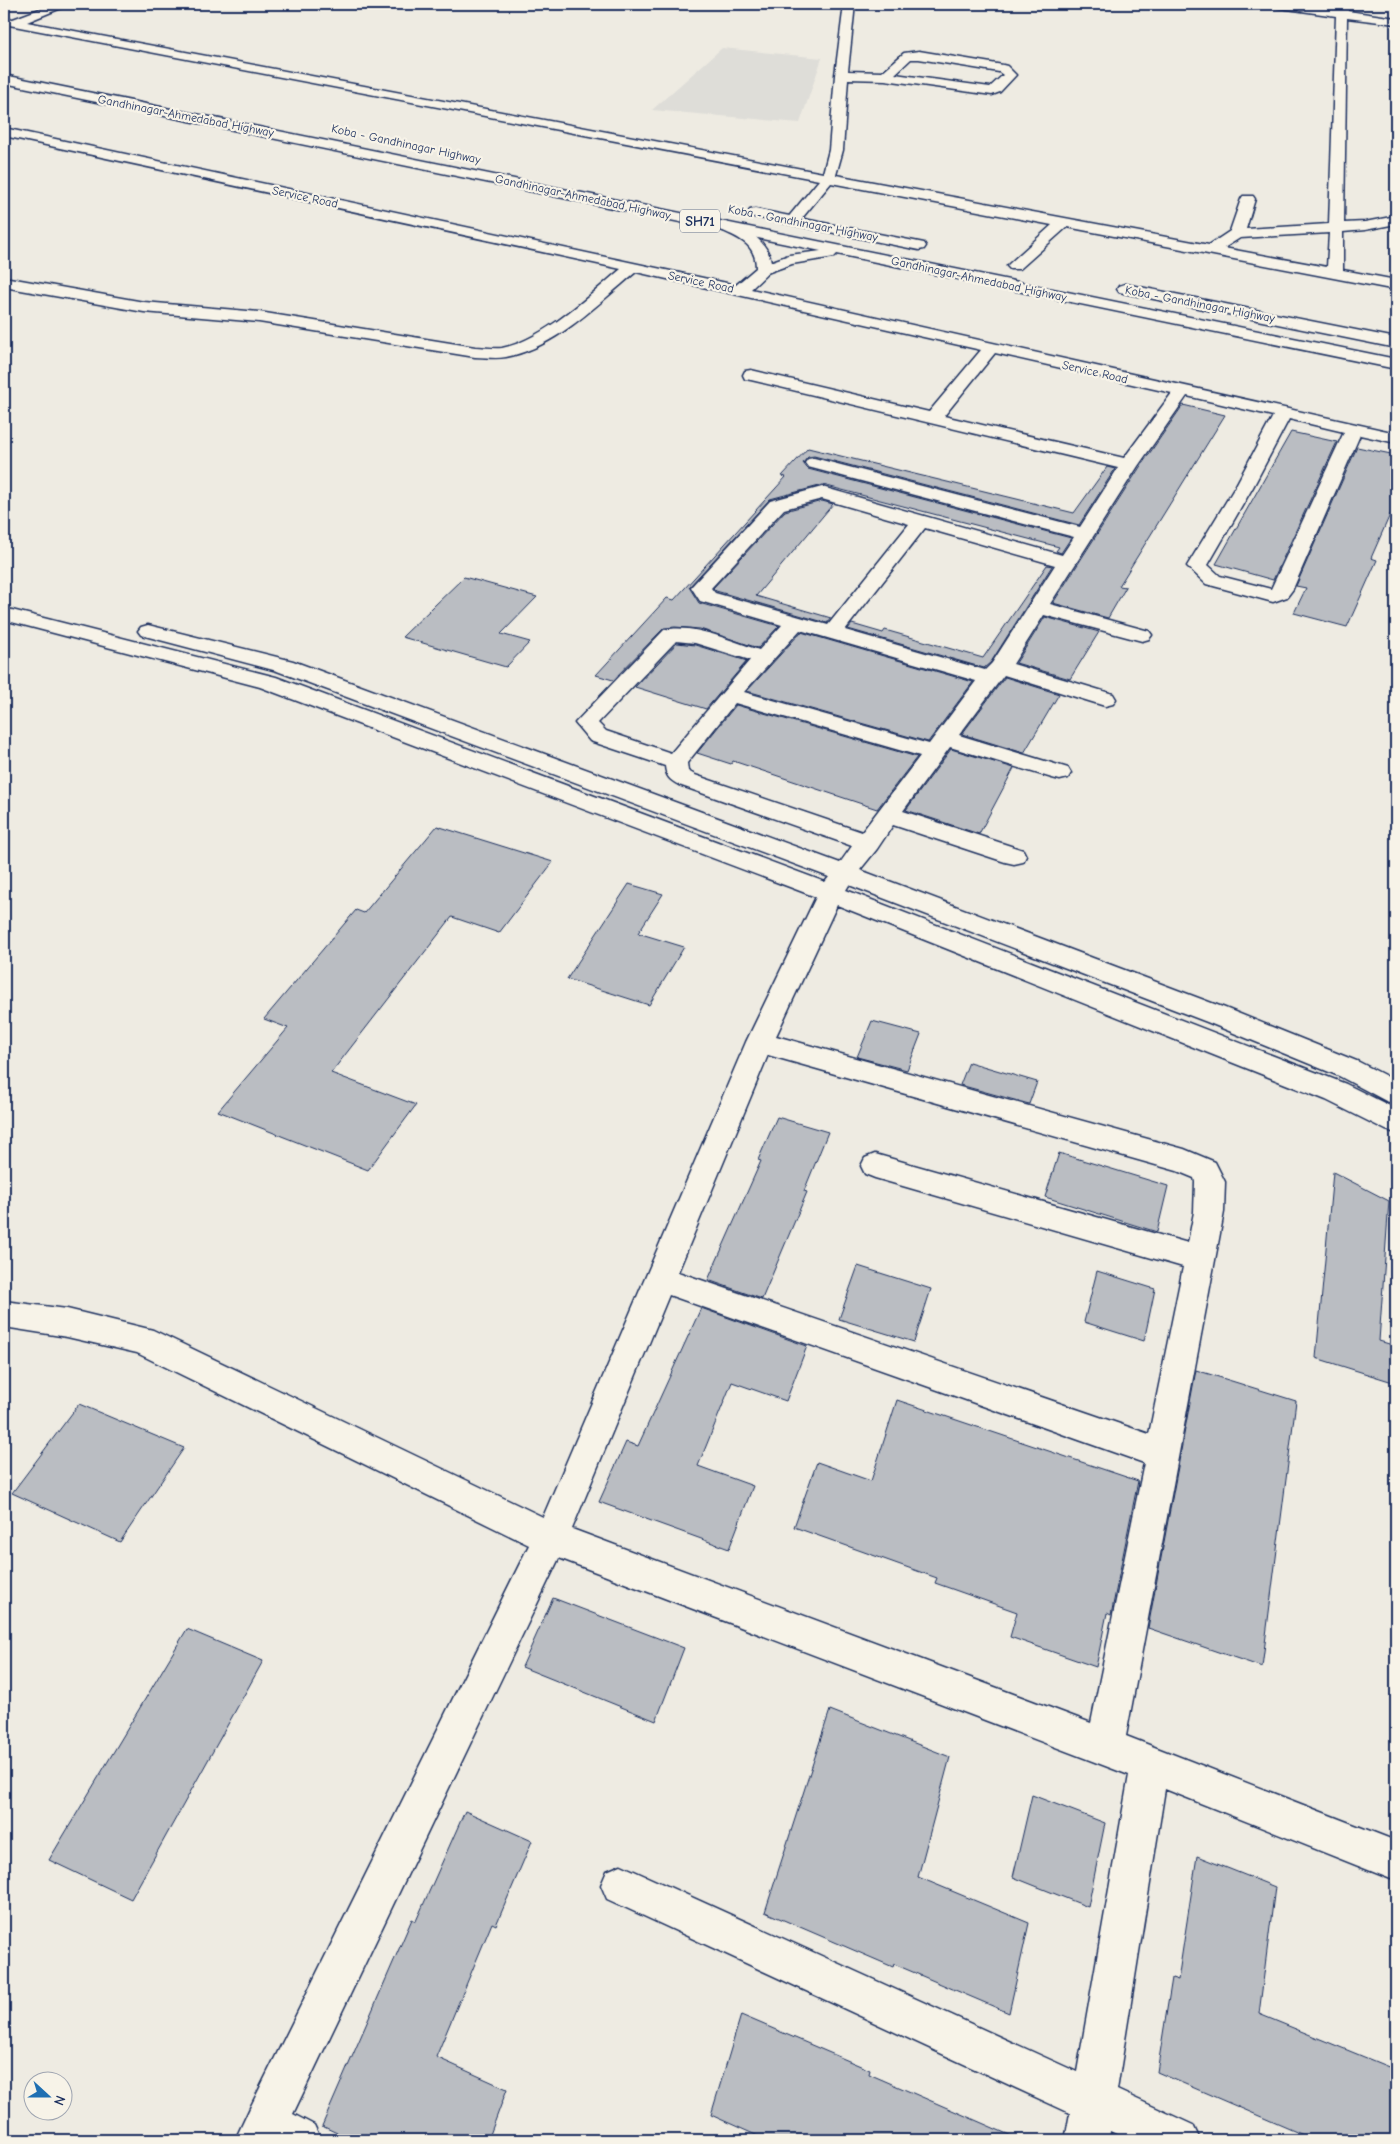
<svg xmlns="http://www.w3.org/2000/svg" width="1400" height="2144" viewBox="0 0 1400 2144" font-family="'Comic Neue',sans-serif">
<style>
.built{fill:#deddd8}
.building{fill:#babdc2;stroke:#1b2f5e}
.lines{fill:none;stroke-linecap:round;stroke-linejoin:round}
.minor-casing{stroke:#1b2f5e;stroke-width:3}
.major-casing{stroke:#1b2f5e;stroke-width:3}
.minor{fill:#f7f3e8;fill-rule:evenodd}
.major{fill:#f7f3e8;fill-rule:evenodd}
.labels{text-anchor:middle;stroke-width:4.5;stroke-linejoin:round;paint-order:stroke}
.far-street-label{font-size:12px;fill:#1b2f5e;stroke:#f7f3e8}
.shield{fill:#f7f3e8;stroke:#5d6a87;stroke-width:1}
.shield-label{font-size:14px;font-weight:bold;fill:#1b2f5e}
</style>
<rect width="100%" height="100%" fill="#eeebe2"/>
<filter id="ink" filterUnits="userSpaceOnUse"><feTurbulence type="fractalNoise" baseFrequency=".02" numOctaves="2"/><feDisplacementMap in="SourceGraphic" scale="10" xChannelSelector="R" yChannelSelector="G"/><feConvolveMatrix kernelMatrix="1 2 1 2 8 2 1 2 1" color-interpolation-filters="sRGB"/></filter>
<g filter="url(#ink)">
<path class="built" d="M722,48L822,58L800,123L652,110Z"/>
<g class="building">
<path d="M1183,405L1225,415L1119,586L1126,587L1108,618L1053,603L1140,467Z"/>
<path d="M1291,432L1337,442L1273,580L1216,564Z"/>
<path d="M1357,447L1396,455V501L1371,558L1377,560L1347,627L1294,613L1306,588L1296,586Z"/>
<path d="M808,448L1074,513L1107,467L1115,469L1079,525L814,456L808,457L803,463L808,469L1071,538L1061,553L1056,551L1059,547L823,485L770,499L689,587L699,603L779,626L758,648L700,629L675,627L664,628L613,680L596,675L667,598L674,600L786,477L782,476Z"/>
<path d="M822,501L833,504L756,596L831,618L827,623L716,591L713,588L785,511Z"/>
<path d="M1047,565L1052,566L991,662L984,668L848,629L852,624L883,633L885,630L983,658Z"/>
<path d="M464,577L537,597L501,634L530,642L506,667L402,637Z"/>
<path d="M1045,617L1099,632L1070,679L1016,663Z"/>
<path d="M801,632L973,682L928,742L747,691Z"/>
<path d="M677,643L695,645L747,661L706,709L635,687Z"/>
<path d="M1005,677L1059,694L1024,753L962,734Z"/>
<path d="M736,705L917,757L877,809L733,761L731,764L697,753Z"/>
<path d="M951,749L1014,768L979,834L906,810Z"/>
<path d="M437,826L553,862L499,933L452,917L331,1073L416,1105L368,1170L218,1111L288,1028L264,1019L356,910L364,913Z"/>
<path d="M629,884L663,894L638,933L684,947L649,1005L567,979Z"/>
<path d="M872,1021L921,1034L907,1070L857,1057Z"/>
<path d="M969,1062L1037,1082L1029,1104L960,1085Z"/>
<path d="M777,1117L828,1132L804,1191L807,1192L762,1299L708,1280L761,1161L758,1160Z"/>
<path d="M1059,1153L1168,1186L1157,1232L1045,1197Z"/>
<path d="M1333,1172L1389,1201L1379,1341L1396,1346V1383L1316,1358Z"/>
<path d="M858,1266L931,1289L914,1342L839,1319Z"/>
<path d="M1097,1271L1155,1289L1144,1341L1084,1322Z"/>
<path d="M701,1308L807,1346L786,1401L732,1382L698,1466L753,1486L729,1549L599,1502L626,1442L638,1446Z"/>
<path d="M1196,1370L1296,1401L1262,1667L1148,1628Z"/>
<path d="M897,1400L1138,1481L1111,1615L1107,1613L1096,1667L1010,1637L1017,1612L935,1583L937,1578L794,1527L817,1462L871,1481Z"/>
<path d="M79,1404L184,1448L120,1542L12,1493Z"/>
<path d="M553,1598L684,1648L656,1721L522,1667Z"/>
<path d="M187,1629L263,1661L131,1899L49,1860Z"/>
<path d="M830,1710L950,1757L918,1877L1029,1923L1009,2013L894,1964L893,1967L765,1912Z"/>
<path d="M1032,1795L1105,1823L1088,1907L1013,1877Z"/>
<path d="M465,1811L532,1841L496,1925L492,1923L436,2057L507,2089L488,2140H352L322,2126L412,1919L416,1921Z"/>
<path d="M1197,1856L1275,1887L1259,2014L1396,2070V2140H1315L1157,2072L1172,1978L1178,1980Z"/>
<path d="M741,2015L870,2070L869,2074L1021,2140H767L711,2115Z"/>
</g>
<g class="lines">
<g class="minor-casing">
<g id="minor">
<path d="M53,4H68L66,6L27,22L823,173L829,150L835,75L844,4H855L848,71L882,72L904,53L919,51L1003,65L1007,66L1016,75L1000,92L992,95L885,80L848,79L843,150L836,175L1209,245L1230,231L1241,199L1243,196H1253L1255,199L1246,229L1329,224L1336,16L1273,7L1267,4H1296L1336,9L1337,4H1347L1348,11L1396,18V24L1347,18L1344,223L1365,222L1396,216V224L1365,230L1343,232V270L1396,280V290L1067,227L1020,269H1010L1007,266L1010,263L1052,225L831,183L798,223H788L786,220L819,180L4,24V18L13,19ZM911,59H919L999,72L1003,75L990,87L895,74ZM1329,233L1327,267L1224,248L1240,238Z"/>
<path d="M4,128L736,285L756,268C756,243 738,238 719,229L717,226L719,223L724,222C748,228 771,242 772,269L751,289L1396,433V443L1360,435L1293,589L1287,597L1273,602L1206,584L1187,566L1235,487L1273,416L1187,396L1138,466L1050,604L1149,631L1152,635L1149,639L1142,641L1044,615L1013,664L1113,694L1116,699L1113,704L1105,706L1004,675L959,735L1068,768L1071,773L1068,778L1060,780L1052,778L950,747L903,811L1023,850L1026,856L1023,862L1014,864L1005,862L893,825L877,849L860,870L1225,1008L1359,1062L1396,1081V1104L1386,1101L1339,1076L1207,1022L849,885L846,890L1346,1084L1396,1109V1133L1386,1130L1326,1100L837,905L776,1036L1184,1149L1215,1162L1225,1182L1224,1212L1126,1736L1396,1841V1881L1165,1789L1117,2090L1193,2125L1200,2140H1130L1110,2131L1109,2140H1065L1070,2113L607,1899L601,1885L607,1871L621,1865L1077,2072L1129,1775L559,1558L293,2114L314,2125L321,2140H235L250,2108L529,1545L137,1353L67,1337L4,1327V1301L67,1309L153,1330L543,1517L746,1042L816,897L260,687L4,620V608L276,677L825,882L829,877L277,671L141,635L138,631L141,627L148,625L293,661L840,863L852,846L679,785C670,780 666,777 665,766L590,741L575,723L664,630C692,623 732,641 759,650L782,625L700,601L691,587L770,501L822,487L1062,555L1074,537L808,467L805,463L808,459L814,458L1080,527L1118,468L751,380L745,379L743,375L745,371L751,370L929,412L981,350L636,272C597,304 557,347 506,357C496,359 485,357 475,357L259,322L144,312L4,287V277L144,302L259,312L475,347C484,347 493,349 502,348C543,340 590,295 621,269L4,136ZM995,353L1172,393L1124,458L944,416ZM1289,419L1344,432L1271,589L1220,576L1208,565L1253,487ZM822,499L909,524L828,625L715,593L711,588L784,509ZM925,528L1055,565L992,663L985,670L845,630ZM800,630L976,681L929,744L744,692ZM676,641L695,643L750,660L671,753L606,731L598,723ZM735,703L920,756L862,832L695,775L688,771L687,763ZM768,1055L1177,1171L1194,1178L1195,1182L1194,1212L1188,1243L875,1154L865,1158L861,1166L865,1174L875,1178L1183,1267L1149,1434L678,1272ZM669,1295L1144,1463L1091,1723L572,1529Z"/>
</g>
</g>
<g class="major-casing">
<g id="major">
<path d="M4,75L1396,359V369L837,254L834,257L792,264L764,274L759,272L756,269L759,266L789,255L821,251L4,83Z"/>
<path d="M755,209L919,242L924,243L926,246L924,249L919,250L750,216L748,213L750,210Z"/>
<path d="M1125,284L1396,338V348L1119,292L1117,289L1119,286Z"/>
</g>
</g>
<use href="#minor" class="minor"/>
<use href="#major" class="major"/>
</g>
</g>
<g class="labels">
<g class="far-street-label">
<text transform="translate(186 116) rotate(11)" y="4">Gandhinagar-Ahmedabad Highway</text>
<text transform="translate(406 144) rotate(12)" y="4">Koba - Gandhinagar Highway</text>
<text transform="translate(305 197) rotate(12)" y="4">Service Road</text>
<text transform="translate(583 197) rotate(12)" y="4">Gandhinagar-Ahmedabad Highway</text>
<text transform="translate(803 223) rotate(11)" y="4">Koba - Gandhinagar Highway</text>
<text transform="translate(979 279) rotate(12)" y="4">Gandhinagar-Ahmedabad Highway</text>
<text transform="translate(701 282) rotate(12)" y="4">Service Road</text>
<text transform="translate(1200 304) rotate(11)" y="4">Koba - Gandhinagar Highway</text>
<text transform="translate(1095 372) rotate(13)" y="4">Service Road</text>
</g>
<rect class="shield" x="680" y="209.5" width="40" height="23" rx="4"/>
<g class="shield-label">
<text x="700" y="226">SH71</text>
</g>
</g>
<rect width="1400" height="2144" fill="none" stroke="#f7f3e8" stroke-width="20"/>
<rect x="10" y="10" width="1380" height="2124" fill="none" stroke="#1b2f5e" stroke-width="2" filter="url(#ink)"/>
<g transform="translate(48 2096) rotate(111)"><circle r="24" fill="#f7f3e8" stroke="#9fa5b1"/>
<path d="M0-4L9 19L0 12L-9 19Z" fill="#1f6fb2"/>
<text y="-8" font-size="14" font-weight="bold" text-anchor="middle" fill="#1b2f5e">N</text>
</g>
</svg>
